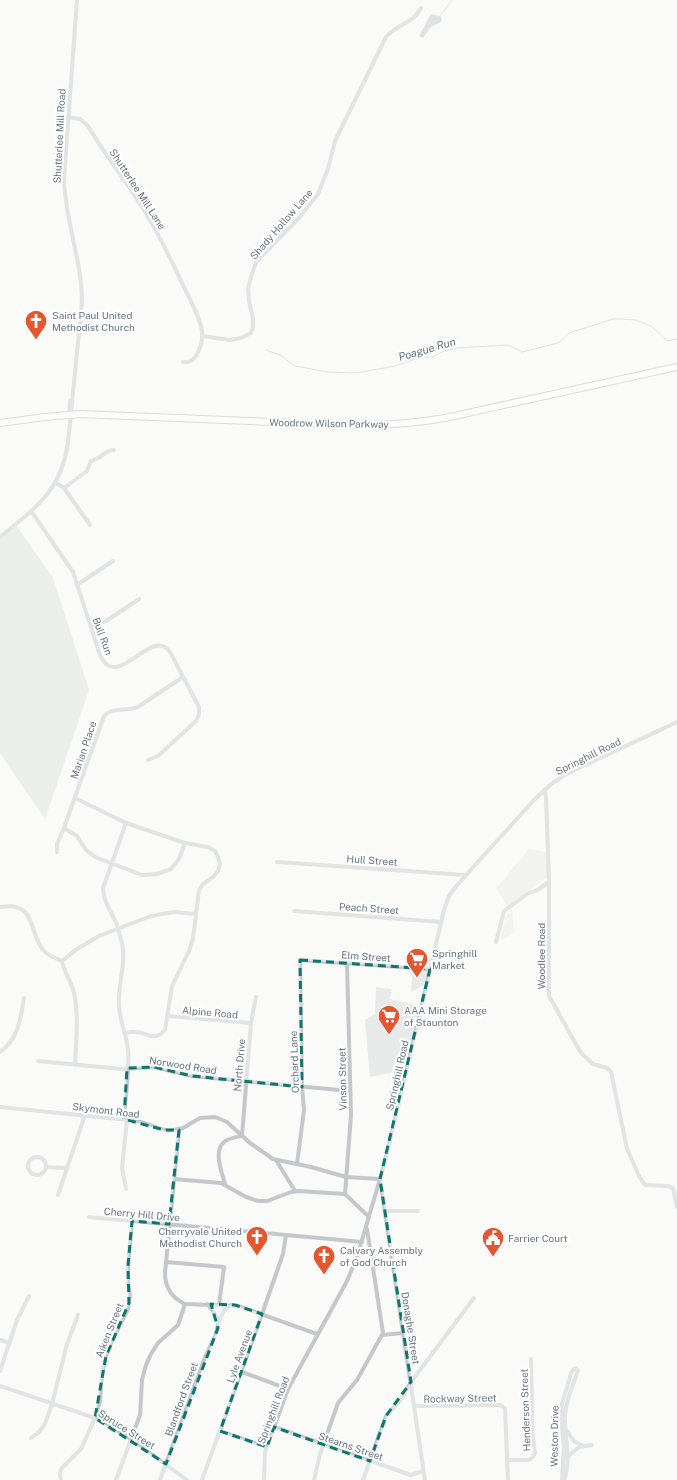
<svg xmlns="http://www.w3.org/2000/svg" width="677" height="1480" viewBox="0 0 677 1480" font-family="'Public Sans',sans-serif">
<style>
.built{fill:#e8e9e9}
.green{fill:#dadfd7}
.water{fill:#bbc7cb}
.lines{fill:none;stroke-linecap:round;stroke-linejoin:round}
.stream{stroke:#bbc7cb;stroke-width:1}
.highway-casing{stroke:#b4b9bd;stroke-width:8}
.minor{stroke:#c3c8cc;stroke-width:4}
.highway{stroke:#fff;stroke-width:6}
.marked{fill:none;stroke:#0f766e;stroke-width:3;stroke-dasharray:8 5;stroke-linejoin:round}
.labels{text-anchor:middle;stroke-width:4;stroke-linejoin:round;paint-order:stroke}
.street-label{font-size:10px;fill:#657683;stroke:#fff}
.poi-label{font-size:10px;fill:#657683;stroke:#fff;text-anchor:start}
.water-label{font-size:11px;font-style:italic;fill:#60757c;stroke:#fff}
</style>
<rect width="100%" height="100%" fill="#fafaf8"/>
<g class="built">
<path d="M529,849L546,852L548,878H546L512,903L514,933L500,941L506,916L511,912L496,888Z"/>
<path d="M413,969L428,970L424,985L411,992Z"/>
<path d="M376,987L392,989L390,999L419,1006L404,1070L370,1077L365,1020L375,1014Z"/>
</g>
<path class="green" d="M16,525L53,578L89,690L45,819L0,753V539Z"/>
<path class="water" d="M431,14L440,16L442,19L441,22L431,27L423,38L419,36Z"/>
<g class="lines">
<g class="stream">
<path d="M440,16L452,0"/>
<path d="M266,350L280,355L295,366L328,372L357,373L395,366L418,358L433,357L444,351L458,348L506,345L513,347L522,352L558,343L569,333L613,319H621L636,320L651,326L667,341L677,339"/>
</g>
<g class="highway-casing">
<path id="highway" d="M0,423L45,417L80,414L343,425C378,426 411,424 445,418L677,367"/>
</g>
<g class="minor">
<path d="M68,117L80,119L88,126C105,155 126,181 144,210C159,234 171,260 183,285C190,300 199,315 202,330C203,338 201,347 197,354C194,360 189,363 183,362"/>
<path d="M202,336L230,340L241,338L251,333L253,327V319L249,301L248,289L251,277L256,262L298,219L318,194L328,169L335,141L386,37C397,24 413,24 421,8"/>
<path d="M69,417L70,401"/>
<path d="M56,483L64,488L90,525"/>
<path d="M64,488L87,471L91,461C101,459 103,451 114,450"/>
<path d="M31,511L73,572L100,655C117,694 151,625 170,652L199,707V714L196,721L158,756L148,760"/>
<path d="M0,537C35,508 61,492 68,443L82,302C82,260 65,221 64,179L77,0"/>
<path d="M77,585L113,561"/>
<path d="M91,627L106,621L139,599"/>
<path d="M544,790L546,796L549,882V996L581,1053L593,1064L607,1068L611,1072L627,1149L640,1178L645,1185L667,1186L673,1188L677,1207"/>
<path d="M75,798L126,823L185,843L208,847L215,851L218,857L220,864L218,871L213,877L203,884L199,890L193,939L189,951L172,986L165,1030C154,1043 147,1032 135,1032C131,1031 128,1033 125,1033"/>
<path d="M64,828L77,836L86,850L95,857L142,875L157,874L171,869L179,859L185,843"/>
<path d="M57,852V844L64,828L104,716C113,706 127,712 138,707L183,677"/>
<path d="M277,862L466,875"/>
<path d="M0,907C37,901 28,931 43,950C48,956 56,958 62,961"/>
<path d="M294,911L441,922"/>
<path d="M496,942L504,911L527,894L539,889L549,882"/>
<path d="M62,961L77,949L99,936L151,916L174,912L196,914"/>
<path d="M62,961C64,973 72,982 74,993C79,1016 76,1042 75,1065"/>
<path d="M168,1016L251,1023"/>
<path d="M0,1052C18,1040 21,1018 24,998"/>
<path d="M38,1061L121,1069L154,1067L192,1076L350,1091"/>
<path d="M0,1107L138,1121L161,1129L169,1131L183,1128L200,1118L215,1117L227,1122L250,1143L273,1159L311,1167L346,1177L380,1179"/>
<path d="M124,1119C125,1096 130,1072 128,1049C126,1034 119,1019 119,1004C118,985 125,967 123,949C122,942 120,935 118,928C114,915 103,903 103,888L126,823"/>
<path d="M179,1130L165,1273C165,1287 172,1298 185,1304L238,1306L317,1334"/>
<circle cx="37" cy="1166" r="9"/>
<path d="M276,1160L295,1191"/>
<path d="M297,1164L304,1110L302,1087L300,960L430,969"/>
<path d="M46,1167L66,1168"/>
<path d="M174,1179L221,1183L246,1197L258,1201H267L291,1192L299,1191L345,1194L369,1217"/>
<path d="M380,1179L425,1480"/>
<path d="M225,1184C222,1173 213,1151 224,1142C229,1138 236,1137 242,1136L251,1023L256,997"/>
<path d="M126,1189L122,1168L127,1120"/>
<path d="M345,1194L351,1115L347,963"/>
<path d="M58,1195L85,1115"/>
<path d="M386,1211H418"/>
<path d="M89,1217L362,1242"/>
<path d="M166,1262L224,1267L219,1305"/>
<path d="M207,1304L214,1312L219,1323"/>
<path d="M382,1335L403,1333"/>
<path d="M0,1340L9,1343"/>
<path d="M0,1371L17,1320L29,1296"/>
<path d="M242,1372L288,1389"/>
<path d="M0,1386L95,1418L131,1439L187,1480"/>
<path d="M414,1406L500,1405L505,1408L508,1480"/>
<path d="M274,1427L408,1474L411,1475L423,1471"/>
<path d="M220,1431L267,1447"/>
<path d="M567,1431L574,1441L583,1446"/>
<path d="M31,1438L39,1432L45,1424L52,1404L67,1344L78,1315"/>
<path d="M568,1456L579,1447L592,1445"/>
<path d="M507,1460H529L533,1457L535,1453L532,1431V1405L531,1359"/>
<path d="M61,1480L60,1475L61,1469L81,1449L95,1418L100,1402L102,1373L106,1356L111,1343L128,1309L130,1295L128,1282V1266L132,1221"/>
<path d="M116,1480L140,1415L142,1380L146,1365L151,1354L158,1343L178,1325L185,1304"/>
<path d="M160,1480L205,1357L215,1336L220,1318L224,1311L231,1305"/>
<path d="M202,1480L262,1314L283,1254L286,1235"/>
<path d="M264,1480L265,1452L288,1389L347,1281L357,1257L385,1162L444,910L449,896L457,885L534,800L550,785L563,776L583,766L677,722"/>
<path d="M314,1480L320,1454L338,1403L357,1380L383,1333L367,1229"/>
<path d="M363,1480L386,1416L400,1401L411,1382L474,1298"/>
<path d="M562,1480L564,1448L561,1415L562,1404L571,1373L573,1370L576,1368L578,1371C573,1385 566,1400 565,1415C564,1436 572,1460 564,1480"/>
</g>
<use href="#highway" class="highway"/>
</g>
<path d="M0 0H677V1480H0ZM300,960L430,969L380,1179L411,1382L386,1416L370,1461L274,1427L267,1447L220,1431L262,1314L235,1305L211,1304L218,1328L166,1464L95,1418L106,1356L129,1303L128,1266L132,1221L169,1224L179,1130H164L124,1119L127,1068L154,1067L192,1076L302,1087Z" fill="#fafaf8" fill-opacity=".55" fill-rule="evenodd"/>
<path class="marked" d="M300,960L430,969L380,1179L411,1382L386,1416L370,1461L274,1427L267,1447L220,1431L262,1314L235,1305L211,1304L218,1328L166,1464L95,1418L106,1356L129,1303L128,1266L132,1221L169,1224L179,1130H164L124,1119L127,1068L154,1067L192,1076L302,1087Z"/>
<defs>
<g id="church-pin" transform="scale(1.15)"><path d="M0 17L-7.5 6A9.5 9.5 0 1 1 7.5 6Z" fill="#e4572e" stroke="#fff"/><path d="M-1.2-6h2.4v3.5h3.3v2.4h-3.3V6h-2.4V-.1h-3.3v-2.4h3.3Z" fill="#fff"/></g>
<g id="supermarket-pin" transform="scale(1.15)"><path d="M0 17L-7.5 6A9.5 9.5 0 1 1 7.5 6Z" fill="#e4572e" stroke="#fff"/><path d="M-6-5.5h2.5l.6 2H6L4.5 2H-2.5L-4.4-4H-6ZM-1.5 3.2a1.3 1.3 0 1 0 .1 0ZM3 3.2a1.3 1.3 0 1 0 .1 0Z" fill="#fff"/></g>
<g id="civic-pin" transform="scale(1.15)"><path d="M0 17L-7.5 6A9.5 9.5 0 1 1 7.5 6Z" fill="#e4572e" stroke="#fff"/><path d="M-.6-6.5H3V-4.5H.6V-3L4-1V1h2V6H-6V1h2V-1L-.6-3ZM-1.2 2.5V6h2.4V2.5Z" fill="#fff"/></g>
</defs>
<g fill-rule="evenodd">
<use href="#church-pin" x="36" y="321"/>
<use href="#supermarket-pin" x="417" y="959"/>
<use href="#supermarket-pin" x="389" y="1016"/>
<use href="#church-pin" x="257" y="1237"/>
<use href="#civic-pin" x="493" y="1238"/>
<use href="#church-pin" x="324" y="1256"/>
</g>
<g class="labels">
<g class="street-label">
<text transform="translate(59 136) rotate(-87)" y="4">Shutterlee Mill Road</text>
<text transform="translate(138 189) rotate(57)" y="4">Shutterlee Mill Lane</text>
<text transform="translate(281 224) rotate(-49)" y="4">Shady Hollow Lane</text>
<text transform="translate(329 423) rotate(1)" y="4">Woodrow Wilson Parkway</text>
<text transform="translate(103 636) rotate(70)" y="4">Bull Run</text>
<text transform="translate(83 750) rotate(-71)" y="4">Marian Place</text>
<text transform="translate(588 756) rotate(-26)" y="4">Springhill Road</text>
<text transform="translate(372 860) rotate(4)" y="4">Hull Street</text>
<text transform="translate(369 908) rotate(4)" y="4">Peach Street</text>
<text transform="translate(366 956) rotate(4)" y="4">Elm Street</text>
<text transform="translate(541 956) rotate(-90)" y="4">Woodlee Road</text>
<text transform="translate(210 1012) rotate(5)" y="4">Alpine Road</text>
<text transform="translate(294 1062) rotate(-92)" y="4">Orchard Lane</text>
<text transform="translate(183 1065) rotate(9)" y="4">Norwood Road</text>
<text transform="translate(239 1065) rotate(-85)" y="4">North Drive</text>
<text transform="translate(397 1075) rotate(-77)" y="4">Springhill Road</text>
<text transform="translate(342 1079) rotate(-91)" y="4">Vinson Street</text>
<text transform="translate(106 1110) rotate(7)" y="4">Skymont Road</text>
<text transform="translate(142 1214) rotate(5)" y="4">Cherry Hill Drive</text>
<text transform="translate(411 1328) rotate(81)" y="4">Donaghe Street</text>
<text transform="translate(109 1330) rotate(-68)" y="4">Aiken Street</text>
<text transform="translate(239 1356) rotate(-70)" y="4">Lyle Avenue</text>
<text transform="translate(460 1398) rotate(-1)" y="4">Rockway Street</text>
<text transform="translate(181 1399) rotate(-70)" y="4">Blandford Street</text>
<text transform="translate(273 1410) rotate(-69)" y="4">Springhill Road</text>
<text transform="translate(525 1410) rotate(-92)" y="4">Henderson Street</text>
<text transform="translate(127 1429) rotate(32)" y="4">Spruce Street</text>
<text transform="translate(554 1436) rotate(-89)" y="4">Weston Drive</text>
<text transform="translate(351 1446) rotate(19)" y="4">Stearns Street</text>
</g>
<g class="poi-label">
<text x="52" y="319">Saint Paul United<tspan x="52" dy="12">Methodist Church</tspan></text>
<text x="432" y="957">Springhill<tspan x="432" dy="12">Market</tspan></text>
<text x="404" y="1014">AAA Mini Storage<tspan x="404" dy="12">of Staunton</tspan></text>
<text x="242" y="1235" text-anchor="end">Cherryvale United<tspan x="242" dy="12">Methodist Church</tspan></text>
<text x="508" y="1242">Farrier Court</text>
<text x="340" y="1254">Calvary Assembly<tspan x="340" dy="12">of God Church</tspan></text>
</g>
<g class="water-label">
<text transform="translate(427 349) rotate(-16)" y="4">Poague Run</text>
</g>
</g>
</svg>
